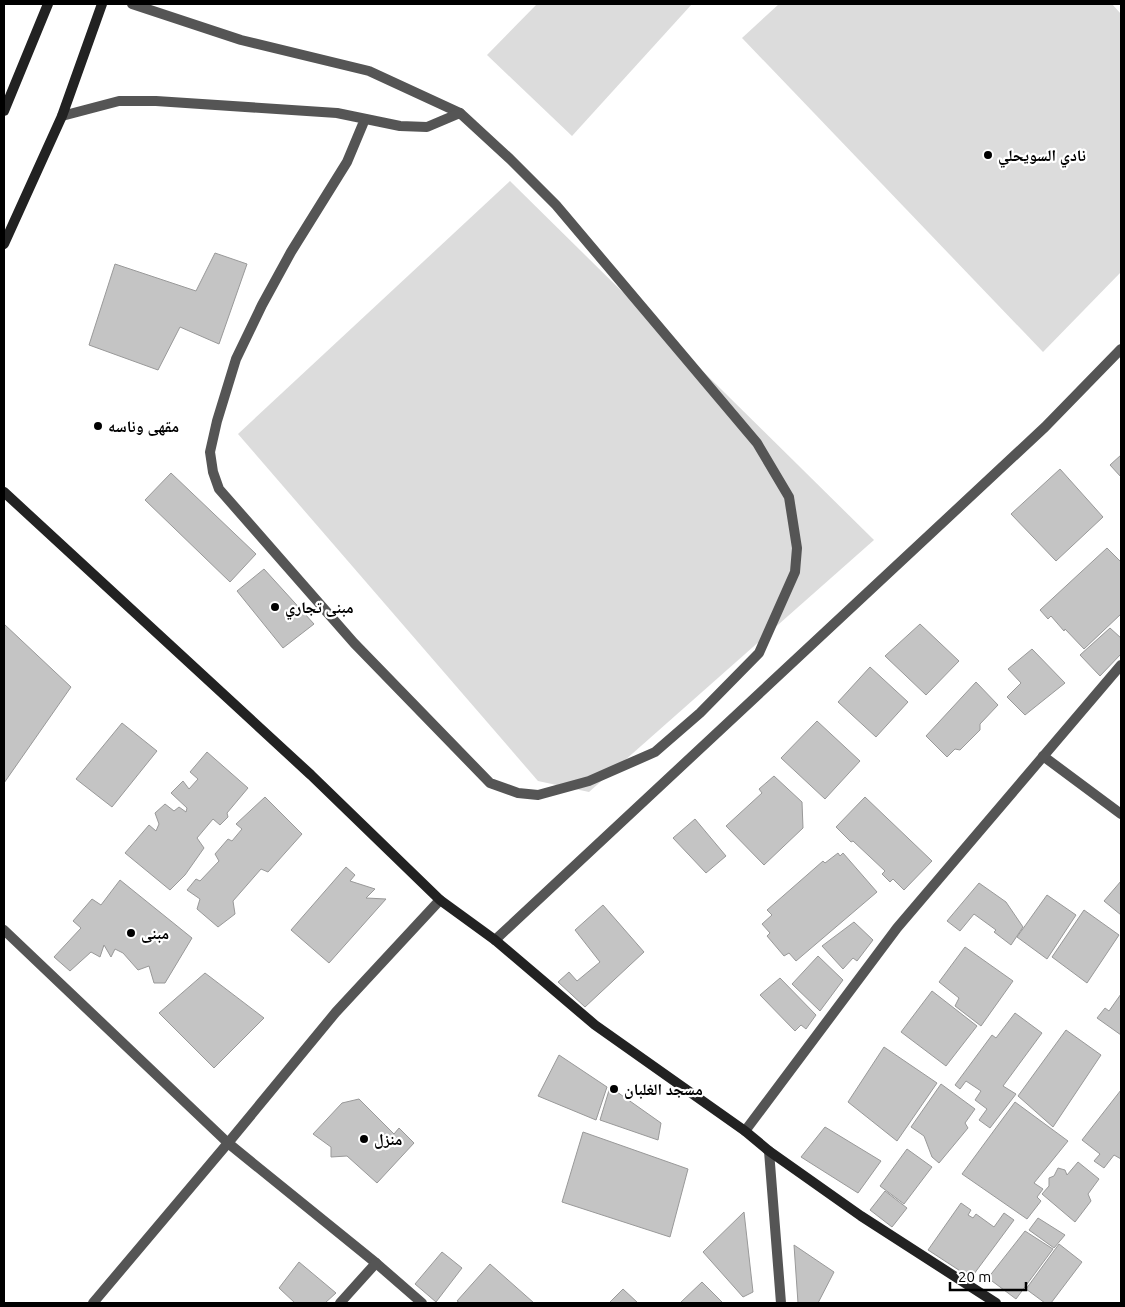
<svg xmlns="http://www.w3.org/2000/svg" width="1125" height="1307" viewBox="0 0 1125 1307" font-family="Ubuntu,'Noto Naskh Arabic',sans-serif">
<style>
.green{fill:#dcdcdc}
.building{fill:#c4c4c4;stroke:#999}
.lines{fill:none;stroke-linecap:round;stroke-linejoin:round}
.lane{stroke:#555;stroke-width:10}
.street{stroke:#555;stroke-width:10}
.secondary{stroke:#222;stroke-width:10}
.poi-dot{fill:#000;stroke:#fff;stroke-width:2}
.labels{text-anchor:middle;stroke-width:4.5;stroke-linejoin:round;paint-order:stroke}
.poi-label{font-size:16px;font-weight:bold;fill:#000;stroke:#fff;text-anchor:start}
</style>
<rect width="100%" height="100%" fill="#fff"/>
<g class="green">
<path d="M537,4H692L572,136L487,55Z"/>
<path d="M779,4H1112L1121,14V272L1043,352L742,38Z"/>
<path d="M510,181L874,540L589,792L538,781L238,434Z"/>
</g>
<g class="building">
<path d="M215,253L247,264L219,344L180,327L158,370L89,345L115,264L196,291Z"/>
<path d="M1121,455V477L1110,465Z"/>
<path d="M1060,469L1103,517L1056,561L1011,514Z"/>
<path d="M171,473L256,554L230,582L145,500Z"/>
<path d="M1107,548L1121,562V614L1084,649L1065,629L1064,631L1051,616L1048,619L1040,610Z"/>
<path d="M264,569L314,624L283,648L237,591Z"/>
<path d="M4,624L71,687L4,783Z"/>
<path d="M920,624L959,661L926,695L885,656Z"/>
<path d="M1110,628L1121,638V654L1100,676L1080,655Z"/>
<path d="M1032,649L1065,683L1025,715L1007,697L1021,683L1008,669Z"/>
<path d="M870,667L908,702L876,737L838,702Z"/>
<path d="M976,682L998,705L980,724V730L960,750L955,749L947,757L926,736Z"/>
<path d="M817,721L860,761L825,799L781,758Z"/>
<path d="M122,723L157,751L112,807L76,779Z"/>
<path d="M207,752L248,788L227,813L228,817L220,825L213,819L197,838L204,848L185,875L170,890L125,853L149,825L156,831L159,824L155,813L165,804L174,811L179,807L186,812L187,808L171,793L183,781L189,789L198,779L190,772Z"/>
<path d="M774,776L802,802L803,828L764,865L726,826L762,793L759,789Z"/>
<path d="M265,797L302,834L268,872L261,869L233,901L235,914L218,927L197,909L200,899L187,890L196,879L200,881L219,861L215,854L228,839L232,841L242,829L236,824Z"/>
<path d="M865,797L932,861L904,890L893,879L890,882L882,874L885,871L853,841L851,842L836,827Z"/>
<path d="M695,819L726,856L706,873L673,838Z"/>
<path d="M838,853L840,856L843,853L877,892L796,961L789,953L784,956L767,936L770,933L762,924L772,915L767,910L823,861L825,863Z"/>
<path d="M346,867L355,875L350,881L375,889L366,898L386,899L329,963L291,930Z"/>
<path d="M120,880L192,938L165,983H154L149,966L138,970L123,953L115,949L111,957L104,945L100,957L91,952L70,971L54,957L81,928L73,921L92,899L101,905Z"/>
<path d="M1121,881V915L1104,901Z"/>
<path d="M979,883L1006,902L1023,927L1011,945L994,932L996,930L974,914L960,931L947,921Z"/>
<path d="M1047,895L1076,915L1047,959L1017,937Z"/>
<path d="M603,905L644,952L585,1007L558,982L569,972L577,981L600,962L575,930Z"/>
<path d="M1084,910L1119,935L1087,983L1052,957Z"/>
<path d="M854,922L873,940L857,961L853,958L843,969L822,946Z"/>
<path d="M965,947L1013,981L981,1026L955,1006L959,998L939,982Z"/>
<path d="M818,956L843,980L820,1011L792,984Z"/>
<path d="M205,973L264,1018L214,1068L159,1013Z"/>
<path d="M780,978L816,1015L806,1029L801,1025L795,1031L760,995Z"/>
<path d="M932,991L977,1026L946,1066L901,1032Z"/>
<path d="M1121,994V1035L1097,1018L1105,1008L1109,1011Z"/>
<path d="M1015,1013L1042,1033L1003,1086L1016,1094L990,1128L979,1120L987,1109L975,1100L981,1091L966,1081L960,1089L955,1085L992,1035L996,1038Z"/>
<path d="M1066,1030L1101,1055L1053,1127L1018,1096Z"/>
<path d="M884,1047L937,1083L897,1141L848,1102Z"/>
<path d="M559,1055L607,1087L596,1120L538,1096Z"/>
<path d="M941,1084L975,1109L965,1123L968,1128L939,1163L932,1157L924,1136L911,1127Z"/>
<path d="M610,1087L661,1123L658,1140L600,1120Z"/>
<path d="M1121,1090V1159L1114,1155L1104,1168L1094,1161L1100,1154L1082,1140Z"/>
<path d="M359,1099L394,1134L399,1128L414,1143L377,1183L347,1156L331,1157V1147L313,1134L342,1103Z"/>
<path d="M1015,1102L1068,1141L1034,1183L1043,1189L1037,1197L1041,1201L1027,1219L962,1174Z"/>
<path d="M825,1127L881,1161L858,1193L801,1157Z"/>
<path d="M583,1132L688,1169L670,1237L562,1202Z"/>
<path d="M907,1149L932,1167L904,1204L880,1186Z"/>
<path d="M1078,1162L1099,1179L1088,1194L1091,1201L1075,1222L1042,1194L1049,1186V1178L1054,1176L1058,1168L1065,1170L1067,1175Z"/>
<path d="M885,1191L907,1208L892,1227L870,1210Z"/>
<path d="M961,1203L971,1210L968,1215L973,1218L976,1214L994,1227L1004,1213L1014,1220L971,1278L928,1250Z"/>
<path d="M744,1212L753,1292L743,1297L703,1252Z"/>
<path d="M1038,1218L1065,1235L1054,1248L1029,1230Z"/>
<path d="M1025,1231L1053,1249L1016,1299L988,1278Z"/>
<path d="M1059,1244L1082,1262L1051,1303H1045L1026,1289Z"/>
<path d="M794,1245L834,1272L818,1303H798Z"/>
<path d="M442,1252L462,1268L436,1302L415,1284Z"/>
<path d="M299,1262L336,1293L325,1303H295L279,1288Z"/>
<path d="M490,1264L534,1303H460L457,1301Z"/>
<path d="M702,1282L723,1303H680Z"/>
<path d="M623,1289L638,1303H609Z"/>
</g>
<g class="lines">
<g class="lane">
<path d="M132,4L241,40L369,71L460,113"/>
<path d="M62,116L119,101H156L337,113L400,126L427,127L460,113L510,159L556,205L757,443L789,497L797,548L795,572L759,653L700,713L655,752L589,781L538,795L518,793L490,783L354,643L219,489L213,472L210,452L217,421L236,359L262,305L291,252L347,162L365,119"/>
</g>
<g class="street">
<path d="M1043,756L1121,814"/>
<path d="M4,930L228,1143L376,1263L422,1303"/>
<path d="M495,940L1045,427L1121,349"/>
<path d="M745,1131L897,928L1121,665"/>
<path d="M769,1151L781,1303"/>
<path d="M93,1303L228,1143L336,1012L440,900"/>
<path d="M340,1303L376,1263"/>
</g>
<g class="secondary">
<path d="M4,111L48,4"/>
<path d="M4,244L62,116L102,4"/>
<path d="M4,492L311,775L440,900L495,940L595,1025L745,1131L769,1151L861,1216L996,1303"/>
</g>
</g>
<g class="poi-dot">
<circle cx="988" cy="155" r="5"/>
<circle cx="98" cy="426" r="5"/>
<circle cx="275" cy="607" r="5"/>
<circle cx="131" cy="933" r="5"/>
<circle cx="614" cy="1089" r="5"/>
<circle cx="364" cy="1139" r="5"/>
</g>
<g class="labels">
<g class="poi-label">
<text x="998" y="161">نادي السويحلي</text>
<text x="108" y="432">مقهى وناسه</text>
<text x="285" y="613">مبنى تجاري</text>
<text x="141" y="939">مبنى</text>
<text x="624" y="1095">مسجد الغلبان</text>
<text x="374" y="1145">منزل</text>
</g>
</g>
<rect width="1125" height="1307" fill="none" stroke="#000000" stroke-width="10"/>
<path d="M950 1282v8h76v-8" fill="none" stroke="#000000" stroke-width="2.5"/>
<text x="958" y="1282" font-size="15" fill="#000000" stroke="#ffffff" stroke-width="4" paint-order="stroke">20 m</text>
</svg>
